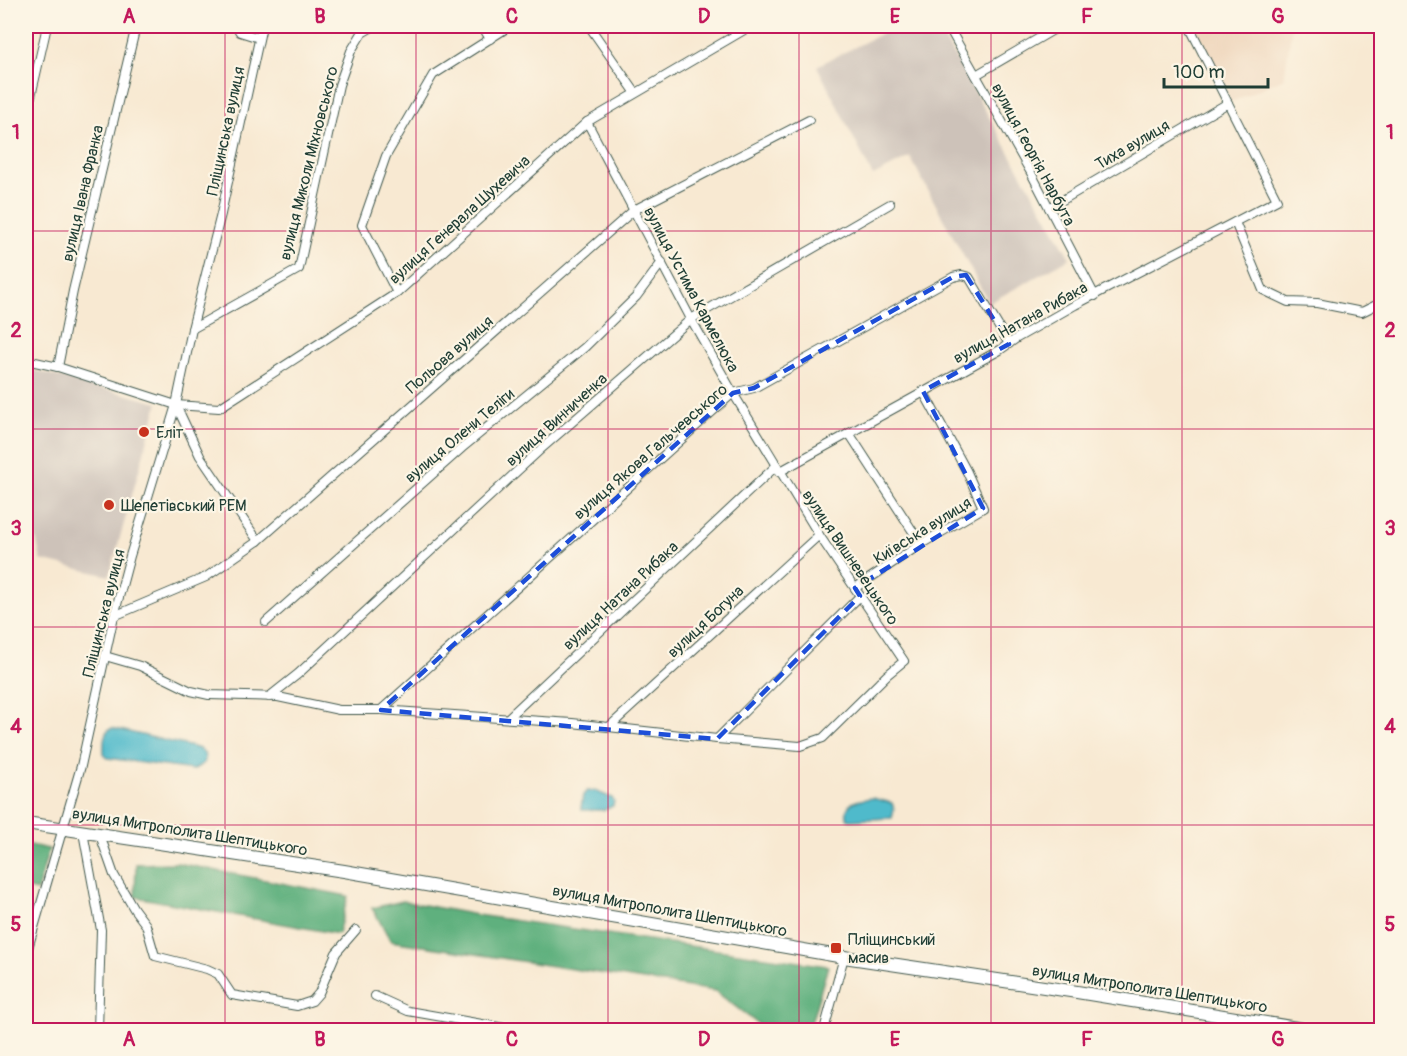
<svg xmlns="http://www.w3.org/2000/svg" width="1407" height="1056" viewBox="0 0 1407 1056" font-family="Pangolin,sans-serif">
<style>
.built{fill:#efd6bc}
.industrial{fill:#cdc2b9}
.forest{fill:#5fb07e;stroke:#3f7659;stroke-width:1.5}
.water{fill:#4fbacb;stroke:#377c80;stroke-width:1.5}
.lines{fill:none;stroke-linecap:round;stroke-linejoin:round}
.minor-casing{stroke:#40574c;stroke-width:10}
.primary-casing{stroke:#40574c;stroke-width:14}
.minor{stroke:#fff;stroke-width:8}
.primary{stroke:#fff;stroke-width:12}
.marked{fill:none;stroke:#1d4ed8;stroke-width:4.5;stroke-dasharray:12 8;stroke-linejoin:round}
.grid{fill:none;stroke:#c2185b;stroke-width:1.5;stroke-opacity:0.55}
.poi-dot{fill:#c8321e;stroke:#fcf5e5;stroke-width:2}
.labels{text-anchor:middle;stroke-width:4.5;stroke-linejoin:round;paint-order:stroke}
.street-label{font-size:16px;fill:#1f3d34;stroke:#fcf5e5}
.poi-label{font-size:16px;fill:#1f3d34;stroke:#fcf5e5;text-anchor:start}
.neatline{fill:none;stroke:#c2185b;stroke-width:2}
.grid-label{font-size:20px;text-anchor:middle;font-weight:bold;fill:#c2185b}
</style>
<rect width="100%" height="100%" fill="#fcf5e5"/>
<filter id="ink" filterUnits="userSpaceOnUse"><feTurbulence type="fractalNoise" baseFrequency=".0167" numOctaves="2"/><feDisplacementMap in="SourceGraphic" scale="12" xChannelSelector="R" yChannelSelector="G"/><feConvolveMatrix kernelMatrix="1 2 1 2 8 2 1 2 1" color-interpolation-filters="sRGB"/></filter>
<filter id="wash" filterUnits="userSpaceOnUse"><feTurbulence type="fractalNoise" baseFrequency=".008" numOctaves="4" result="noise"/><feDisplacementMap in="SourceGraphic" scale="24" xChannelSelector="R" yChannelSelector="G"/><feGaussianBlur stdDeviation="1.35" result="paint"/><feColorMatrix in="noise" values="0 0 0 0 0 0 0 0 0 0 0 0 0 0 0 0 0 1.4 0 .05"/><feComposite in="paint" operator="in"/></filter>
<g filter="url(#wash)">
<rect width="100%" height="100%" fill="#f8e9d2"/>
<path class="built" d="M1194,26H1292L1284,78L1231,102Z"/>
<g class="industrial">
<path d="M897,26H937L1070,258L989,303L910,157L873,176L817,66Z"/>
<path d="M26,368L158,403L109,576L41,560L35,533L26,530Z"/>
</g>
<g class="forest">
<path d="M26,844L49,849L37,891L26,888Z"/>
<path d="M177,863L348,896L338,934L135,897L136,864Z"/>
<path d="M403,901L477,915L828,966L809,1030H766L715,991L391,941L372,908Z"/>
</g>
<g class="water">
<path d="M112,728L197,748C204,751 207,756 204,763L193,770L108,758L104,755C104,746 102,731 112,728Z"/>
<path d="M587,791H595L612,798L614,801L613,806L604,810H582L581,808L583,795Z"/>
<path d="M872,798L892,803L894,809L892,818L850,820L847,818C844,801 858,800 872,798Z"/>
</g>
</g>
<g filter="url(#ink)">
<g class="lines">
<g class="minor-casing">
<g id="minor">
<path d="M236,26L240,32L259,38"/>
<path d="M482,26L490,39"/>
<path d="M589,26L635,92"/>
<path d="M948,26L1030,171L1095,296"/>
<path d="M976,75L1060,26"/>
<path d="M26,118L47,26"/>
<path d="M1049,208L1228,103"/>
<path d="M1235,222L1263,290L1288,302L1317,303L1362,312L1382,302"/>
<path d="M397,293L362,225L386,156L433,75L510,26"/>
<path d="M192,329L299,269L339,85L351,51L362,33L374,26"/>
<path d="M26,360L58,367L176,405L219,408L397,293L587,122L751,26"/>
<path d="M58,367L73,291L136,26"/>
<path d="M176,405L200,456L258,541"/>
<path d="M849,433L921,544"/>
<path d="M779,472L1000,350L1017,338L1075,305L1277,200L1189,26"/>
<path d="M855,588L921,544L983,508L967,472L923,391"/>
<path d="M114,616L206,577L258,541L634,210L809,120"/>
<path d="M266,622L462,448L585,347L636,297L662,262"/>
<path d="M105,656L140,666L191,691L209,695L278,697L339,710H381L572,723L717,739L800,746L823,738L887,675L904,661L819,535L733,393L691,319L587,122"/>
<path d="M269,697L298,674L541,449L691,319L890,204"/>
<path d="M381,710L733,393L754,388L953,277L962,275L969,277L1009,344"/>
<path d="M508,718L776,466"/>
<path d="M609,727L819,535"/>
<path d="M717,739L860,596"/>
<path d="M83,832L101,930L98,1030"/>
<path d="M100,835L114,875L134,909L146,925L155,956L207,969L218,974L232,995L297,1006L312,1001L319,993L336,953L356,930"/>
<path d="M26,955L81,766L114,616L130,556L176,405L192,329L221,214L262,26"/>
<path d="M375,996L408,1011L517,1030"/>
<path d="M824,1030L844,957"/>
</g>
</g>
<g class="primary-casing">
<path id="primary" d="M26,823L344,871L844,957L1077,992L1309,1030"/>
</g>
<use href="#minor" class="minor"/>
<use href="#primary" class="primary"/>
</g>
</g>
<path class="marked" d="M966,275L1009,344L923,391L983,508L855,588L860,596L717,739L381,710L733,393L754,388L953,277Z"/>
<path class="grid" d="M225,26V1030M416,26V1030M608,26V1030M799,26V1030M991,26V1030M1182,26V1030M26,231H1382M26,429H1382M26,627H1382M26,825H1382"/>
<g class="poi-dot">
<circle cx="144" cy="432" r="6"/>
<circle cx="109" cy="505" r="6"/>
<rect x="830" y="942" width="12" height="12" rx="3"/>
</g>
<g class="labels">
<g class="street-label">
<text transform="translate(225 131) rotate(-78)" y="6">Пліщинська вулиця</text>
<text transform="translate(1132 144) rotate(-30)" y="6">Тиха вулиця</text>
<text transform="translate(1034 154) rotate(62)" y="6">вулиця Георгія Нарбута</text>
<text transform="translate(308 163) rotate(-76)" y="6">вулиця Миколи Міхновського</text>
<text transform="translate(82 193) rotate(-77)" y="6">вулиця Івана Франка</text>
<text transform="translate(459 219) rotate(-42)" y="6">вулиця Генерала Шухевича</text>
<text transform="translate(692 289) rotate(62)" y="6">вулиця Устима Кармелюка</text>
<text transform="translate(1020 322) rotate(-29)" y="6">вулиця Натана Рибака</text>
<text transform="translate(449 354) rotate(-41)" y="6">Польова вулиця</text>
<text transform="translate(556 419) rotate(-42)" y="6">вулиця Винниченка</text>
<text transform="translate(459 435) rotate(-40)" y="6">вулиця Олени Теліги</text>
<text transform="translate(650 451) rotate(-41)" y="6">вулиця Якова Гальчевського</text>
<text transform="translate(922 530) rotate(-32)" y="6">Київська вулиця</text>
<text transform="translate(851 557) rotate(56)" y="6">вулиця Вишневецького</text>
<text transform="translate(620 595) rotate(-43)" y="6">вулиця Натана Рибака</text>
<text transform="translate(103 613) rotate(-76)" y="6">Пліщинська вулиця</text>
<text transform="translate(705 621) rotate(-43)" y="6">вулиця Богуна</text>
<text transform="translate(190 831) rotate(9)" y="6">вулиця Митрополита Шептицького</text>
<text transform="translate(670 910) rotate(10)" y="6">вулиця Митрополита Шептицького</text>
<text transform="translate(1150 988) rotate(9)" y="6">вулиця Митрополита Шептицького</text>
</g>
<g class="poi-label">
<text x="156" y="438">Еліт</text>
<text x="121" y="511">Шепетівський РЕМ</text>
<text x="848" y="945">Пліщинський<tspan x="848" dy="18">масив</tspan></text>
</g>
</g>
<rect width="1407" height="1056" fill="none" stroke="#fcf5e5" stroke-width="66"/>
<path d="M1164 78v9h104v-9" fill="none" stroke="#1f3d34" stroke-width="3"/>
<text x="1173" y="78" font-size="18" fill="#1f3d34" stroke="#fcf5e5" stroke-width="4.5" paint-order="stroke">100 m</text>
<rect x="33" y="33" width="1341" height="990" class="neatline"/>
<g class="grid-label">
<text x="129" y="23">A</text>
<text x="320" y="23">B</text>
<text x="512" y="23">C</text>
<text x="704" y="23">D</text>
<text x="895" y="23">E</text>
<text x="1087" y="23">F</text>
<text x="1278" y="23">G</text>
<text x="16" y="139">1</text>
<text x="1390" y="139">1</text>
<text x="16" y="337">2</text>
<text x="1390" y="337">2</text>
<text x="16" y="535">3</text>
<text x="1390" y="535">3</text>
<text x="16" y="733">4</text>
<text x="1390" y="733">4</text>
<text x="16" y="931">5</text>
<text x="1390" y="931">5</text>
<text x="129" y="1046">A</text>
<text x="320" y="1046">B</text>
<text x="512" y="1046">C</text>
<text x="704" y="1046">D</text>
<text x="895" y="1046">E</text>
<text x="1087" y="1046">F</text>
<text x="1278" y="1046">G</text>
</g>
</svg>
